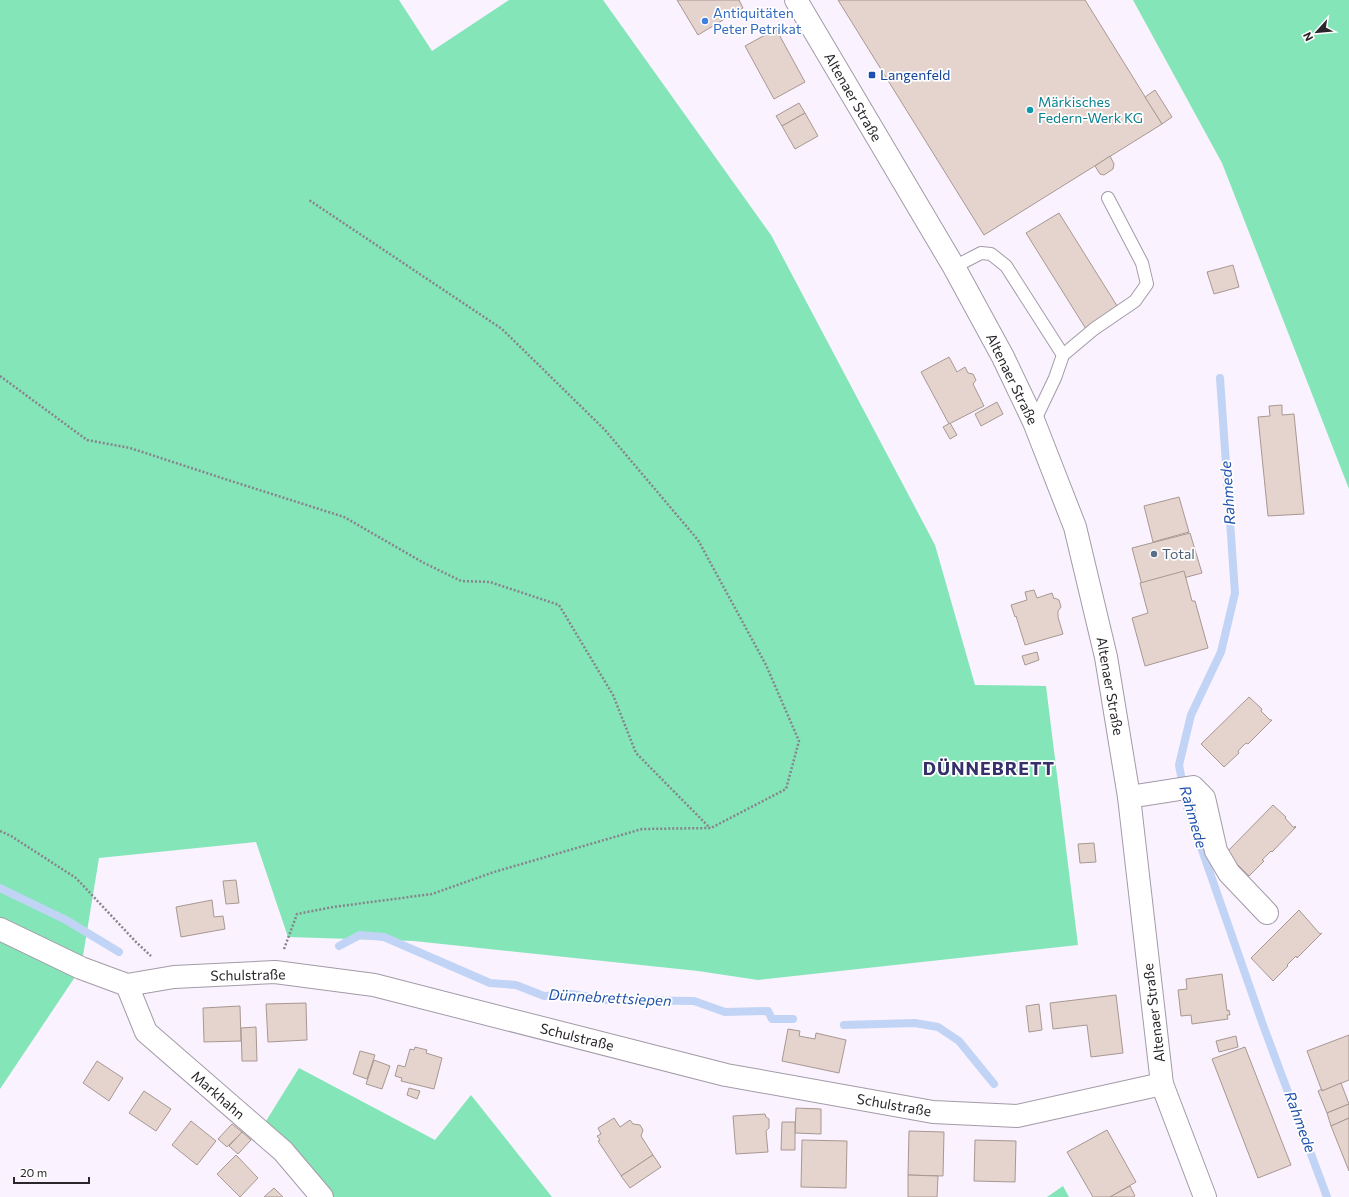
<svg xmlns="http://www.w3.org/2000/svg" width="1349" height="1197" viewBox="0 0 1349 1197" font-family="Commissioner,sans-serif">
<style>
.green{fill:#84e5b8}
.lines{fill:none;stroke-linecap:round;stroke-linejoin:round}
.stream{stroke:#c1d4f5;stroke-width:8}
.building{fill:#e5d3cd;stroke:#a89892}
.lane-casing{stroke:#a39aa7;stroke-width:14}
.street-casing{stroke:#a39aa7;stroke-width:24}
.secondary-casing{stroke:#a39aa7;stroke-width:24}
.path{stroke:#88838b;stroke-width:2.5;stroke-dasharray:2 2;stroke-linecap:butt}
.lane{stroke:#fff;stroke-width:12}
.street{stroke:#fff;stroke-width:22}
.secondary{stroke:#fff;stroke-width:22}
.shop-dot{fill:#3f7fe0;stroke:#fff;stroke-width:1.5}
.transit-dot{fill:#1a4fb4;stroke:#fff;stroke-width:1.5}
.culture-dot{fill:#0f9aa8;stroke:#fff;stroke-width:1.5}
.service-dot{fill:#5c6f8a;stroke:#fff;stroke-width:1.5}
.labels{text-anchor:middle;stroke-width:3.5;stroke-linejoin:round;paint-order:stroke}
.shop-label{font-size:14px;fill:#366cbe;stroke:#fff;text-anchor:start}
.transit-label{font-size:14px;fill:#164399;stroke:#fff;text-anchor:start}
.street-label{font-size:14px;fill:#2a262b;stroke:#fff}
.culture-label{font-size:14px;fill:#0d838f;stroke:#fff;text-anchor:start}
.service-label{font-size:14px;fill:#4e5e75;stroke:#fff;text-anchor:start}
.water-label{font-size:15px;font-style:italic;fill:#2152ad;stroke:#fff}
.district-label{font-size:18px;font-weight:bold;letter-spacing:1px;fill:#352f6b;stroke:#fff}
</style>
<rect width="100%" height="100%" fill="#faf2fe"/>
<g class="green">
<path d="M0,0H399L432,51L509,0H603L771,235L935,545L975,685L1046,686L1078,945L758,980L698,971L414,941L288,937L256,842L99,858L81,968L0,1089Z"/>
<path d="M1133,0H1349V489L1222,163Z"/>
<path d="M299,1068L435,1140L471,1095L552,1197H333L266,1121Z"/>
<path d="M1063,1186L1069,1197H1047Z"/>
</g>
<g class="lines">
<g class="stream">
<path d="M1220,378L1235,593L1221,652L1191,715L1179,765L1187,807L1263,1025L1327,1197"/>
<path d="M0,888L66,920L119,952"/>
<path d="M339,946L360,935L384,937L490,983L516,985L544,996L571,994L607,1000L694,1001L725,1012L768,1011L772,1019H793"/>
<path d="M844,1025L915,1023L938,1027L959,1041L994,1084"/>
</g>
</g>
<g class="building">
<path d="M677,0H739L743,8L698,35Z"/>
<path d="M838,0H1085L1162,124L984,235Z"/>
<path d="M776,29L805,82L774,99L745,46Z"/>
<path d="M1155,90L1172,117L1162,124L1145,97Z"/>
<path d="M799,103L805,113L782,126L776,116Z"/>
<path d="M805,113L818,136L795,149L782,126Z"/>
<path d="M1110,156L1114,164L1113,169L1104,175L1100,174L1095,166Z"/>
<path d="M1059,213L1119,309L1086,329L1026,233Z"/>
<path d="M1233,265L1239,287L1214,294L1207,272Z"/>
<path d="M949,357L957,372L965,367L968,373L973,374L976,380L973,384L984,406L949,424L921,372Z"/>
<path d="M997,402L1003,414L981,426L975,414Z"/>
<path d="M1282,405V415L1294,414L1304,514L1268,516L1258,417L1270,416L1269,406Z"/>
<path d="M950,423L957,435L950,439L943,427Z"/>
<path d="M1179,497L1189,532L1153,542L1144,506Z"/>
<path d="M1190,533L1202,573L1143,589L1132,548Z"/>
<path d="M1184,571L1192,601H1195L1208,648L1145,666L1132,618L1148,613L1140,583Z"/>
<path d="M1034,590L1037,598L1052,593L1054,599L1055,598L1059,600L1061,607L1058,611V617L1063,634L1025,645L1016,616L1015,617L1011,605L1027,600L1025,592Z"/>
<path d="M1037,652L1039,660L1025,665L1022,656Z"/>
<path d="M1249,697L1262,709L1261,711L1270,720H1272L1248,744L1246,743L1238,751L1239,753L1224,767L1201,744Z"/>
<path d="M1273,805L1286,817L1285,818L1294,828L1295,826L1296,827L1272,852L1271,851L1262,860L1264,861L1249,876L1226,853Z"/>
<path d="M1094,843L1096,862L1080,863L1078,844Z"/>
<path d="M236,880L239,903L226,904L223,881Z"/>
<path d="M212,900L214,917L223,916L225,929L181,937L176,907Z"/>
<path d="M1299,910L1320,934L1322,933L1297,958L1296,956L1287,965L1288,966L1273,981L1251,958Z"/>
<path d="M1222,974L1227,1011L1229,1010L1230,1015H1227L1228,1019L1192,1024L1191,1015L1181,1016L1178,990L1187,989L1186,979Z"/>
<path d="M1116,995L1123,1053L1091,1057L1087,1025L1053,1029L1050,1003Z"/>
<path d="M306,1003L307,1040L268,1042L266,1004Z"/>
<path d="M1039,1004L1042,1030L1029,1032L1026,1006Z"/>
<path d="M240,1006L241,1041L204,1042L203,1008Z"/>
<path d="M256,1027L257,1061H242L241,1028Z"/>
<path d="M788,1029L800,1031L799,1036L815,1039L816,1033L846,1040L839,1073L782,1061Z"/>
<path d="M1349,1035V1080L1322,1091L1307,1051Z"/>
<path d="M1236,1036L1238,1047L1219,1052L1216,1041Z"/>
<path d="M415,1047L427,1050L426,1053L442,1058L434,1089L401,1081L402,1078L395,1076L398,1065L405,1067L410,1049L414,1050Z"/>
<path d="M1245,1047L1291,1165L1258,1178L1212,1059Z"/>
<path d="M360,1051L375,1055L367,1079L353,1074Z"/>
<path d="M374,1060L390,1066L382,1089L366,1084Z"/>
<path d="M97,1061L123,1078L109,1101L83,1083Z"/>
<path d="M1341,1083L1349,1104L1327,1113L1318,1091L1322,1089V1091Z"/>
<path d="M409,1088L420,1091L417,1099L407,1095Z"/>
<path d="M144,1091L171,1109L156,1131L129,1113Z"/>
<path d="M1349,1104V1118L1331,1126L1327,1113Z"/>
<path d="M796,1108L821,1109V1134L795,1133Z"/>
<path d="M765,1114L766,1117L769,1119V1128L766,1131L768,1152L736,1154L733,1116Z"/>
<path d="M614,1118L620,1127L630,1120L633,1124L640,1125L643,1130L641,1136L653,1155L621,1176L622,1177L598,1141L600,1140L597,1136L601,1134L598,1128Z"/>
<path d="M1349,1118V1171L1331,1126Z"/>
<path d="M191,1121L216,1141L197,1165L172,1145Z"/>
<path d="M782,1122H795V1150H781Z"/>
<path d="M232,1124L242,1132L227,1147L218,1139Z"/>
<path d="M1107,1130L1136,1182L1110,1197H1093L1067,1152Z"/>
<path d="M909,1131L944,1132L943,1176L908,1175Z"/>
<path d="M242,1132L251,1140L238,1154L229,1146Z"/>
<path d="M802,1140L847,1141L846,1188L801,1187Z"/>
<path d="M975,1140L1016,1141L1015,1182L974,1181Z"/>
<path d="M236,1155L258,1178L240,1197L217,1174Z"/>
<path d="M653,1155L661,1167L630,1188L621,1176Z"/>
<path d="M908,1175L938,1176L937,1197H908Z"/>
<path d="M1130,1186L1135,1196L1133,1197H1110Z"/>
<path d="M274,1188L283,1197H264Z"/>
</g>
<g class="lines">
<g class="lane-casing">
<g id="lane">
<path d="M954,267L981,253L991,254L1006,266L1063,355"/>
<path d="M1034,422L1055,378L1063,355L1094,329L1135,301L1147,284L1142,263L1108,198"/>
</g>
</g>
<g class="street-casing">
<g id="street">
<path d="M1129,797L1193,787L1204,798L1216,851L1229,873L1267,913"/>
<path d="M0,929L81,968L127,985L174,977L275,972L374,985L726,1075L933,1112L1017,1116L1162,1084"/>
<path d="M127,985L146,1032L283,1151L322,1197"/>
</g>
</g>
<g class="secondary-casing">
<path id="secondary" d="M796,0L954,267L1003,357L1034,422L1075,527L1106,657L1129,797L1162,1084L1205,1197"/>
</g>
<g class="path">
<path d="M0,376L87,440L130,448L228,480L344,517L424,563L461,581L490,582L559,605L613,695L636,753L710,828"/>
<path d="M0,831L11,836L76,878L136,942L151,956"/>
<path d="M284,949L297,914L333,907L432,894L494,872L642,829L711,828L786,789L799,741L766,665L698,540L605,430L502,329L309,200"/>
</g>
<use href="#lane" class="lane"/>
<use href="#street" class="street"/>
<use href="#secondary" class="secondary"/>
</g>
<circle class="shop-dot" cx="705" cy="21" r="4"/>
<rect class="transit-dot" x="868" y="71" width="8" height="8" rx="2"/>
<circle class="culture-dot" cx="1030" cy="110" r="4"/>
<circle class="service-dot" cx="1154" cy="554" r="4"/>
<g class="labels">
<g class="shop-label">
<text x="713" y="18">Antiquitäten<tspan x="713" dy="16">Peter Petrikat</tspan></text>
</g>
<g class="transit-label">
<text x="880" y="80">Langenfeld</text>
</g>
<g class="street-label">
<text transform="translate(853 97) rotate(60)" y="5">Altenaer Straße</text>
<text transform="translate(1012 379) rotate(64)" y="5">Altenaer Straße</text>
<text transform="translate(1110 686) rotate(80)" y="5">Altenaer Straße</text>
<text transform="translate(248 975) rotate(-1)" y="5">Schulstraße</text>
<text transform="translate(1154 1013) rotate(-97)" y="5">Altenaer Straße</text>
<text transform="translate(577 1037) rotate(14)" y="5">Schulstraße</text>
<text transform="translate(218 1095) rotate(41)" y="5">Markhahn</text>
<text transform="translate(894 1105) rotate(10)" y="5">Schulstraße</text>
</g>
<g class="culture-label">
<text x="1038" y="107">Märkisches<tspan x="1038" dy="16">Federn-Werk KG</tspan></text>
</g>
<g class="service-label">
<text x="1162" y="559">Total</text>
</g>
<g class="water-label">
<text transform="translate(1228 493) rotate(-94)" y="5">Rahmede</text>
<text transform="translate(1193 817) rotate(74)" y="5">Rahmede</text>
<text transform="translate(610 998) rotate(3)" y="5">Dünnebrettsiepen</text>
<text transform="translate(1300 1122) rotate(70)" y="5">Rahmede</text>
</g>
<g class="district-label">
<text x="989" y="775">DÜNNEBRETT</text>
</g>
</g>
<g transform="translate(1317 32) rotate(243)" stroke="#ffffff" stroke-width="3" paint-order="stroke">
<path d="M0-3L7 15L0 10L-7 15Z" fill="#2a262b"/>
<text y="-6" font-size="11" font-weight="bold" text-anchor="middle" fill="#2a262b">N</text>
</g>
<path d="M14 1177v6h75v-6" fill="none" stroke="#2a262b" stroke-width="2"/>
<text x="20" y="1177" font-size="12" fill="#2a262b" stroke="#ffffff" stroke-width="3" paint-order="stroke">20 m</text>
</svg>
